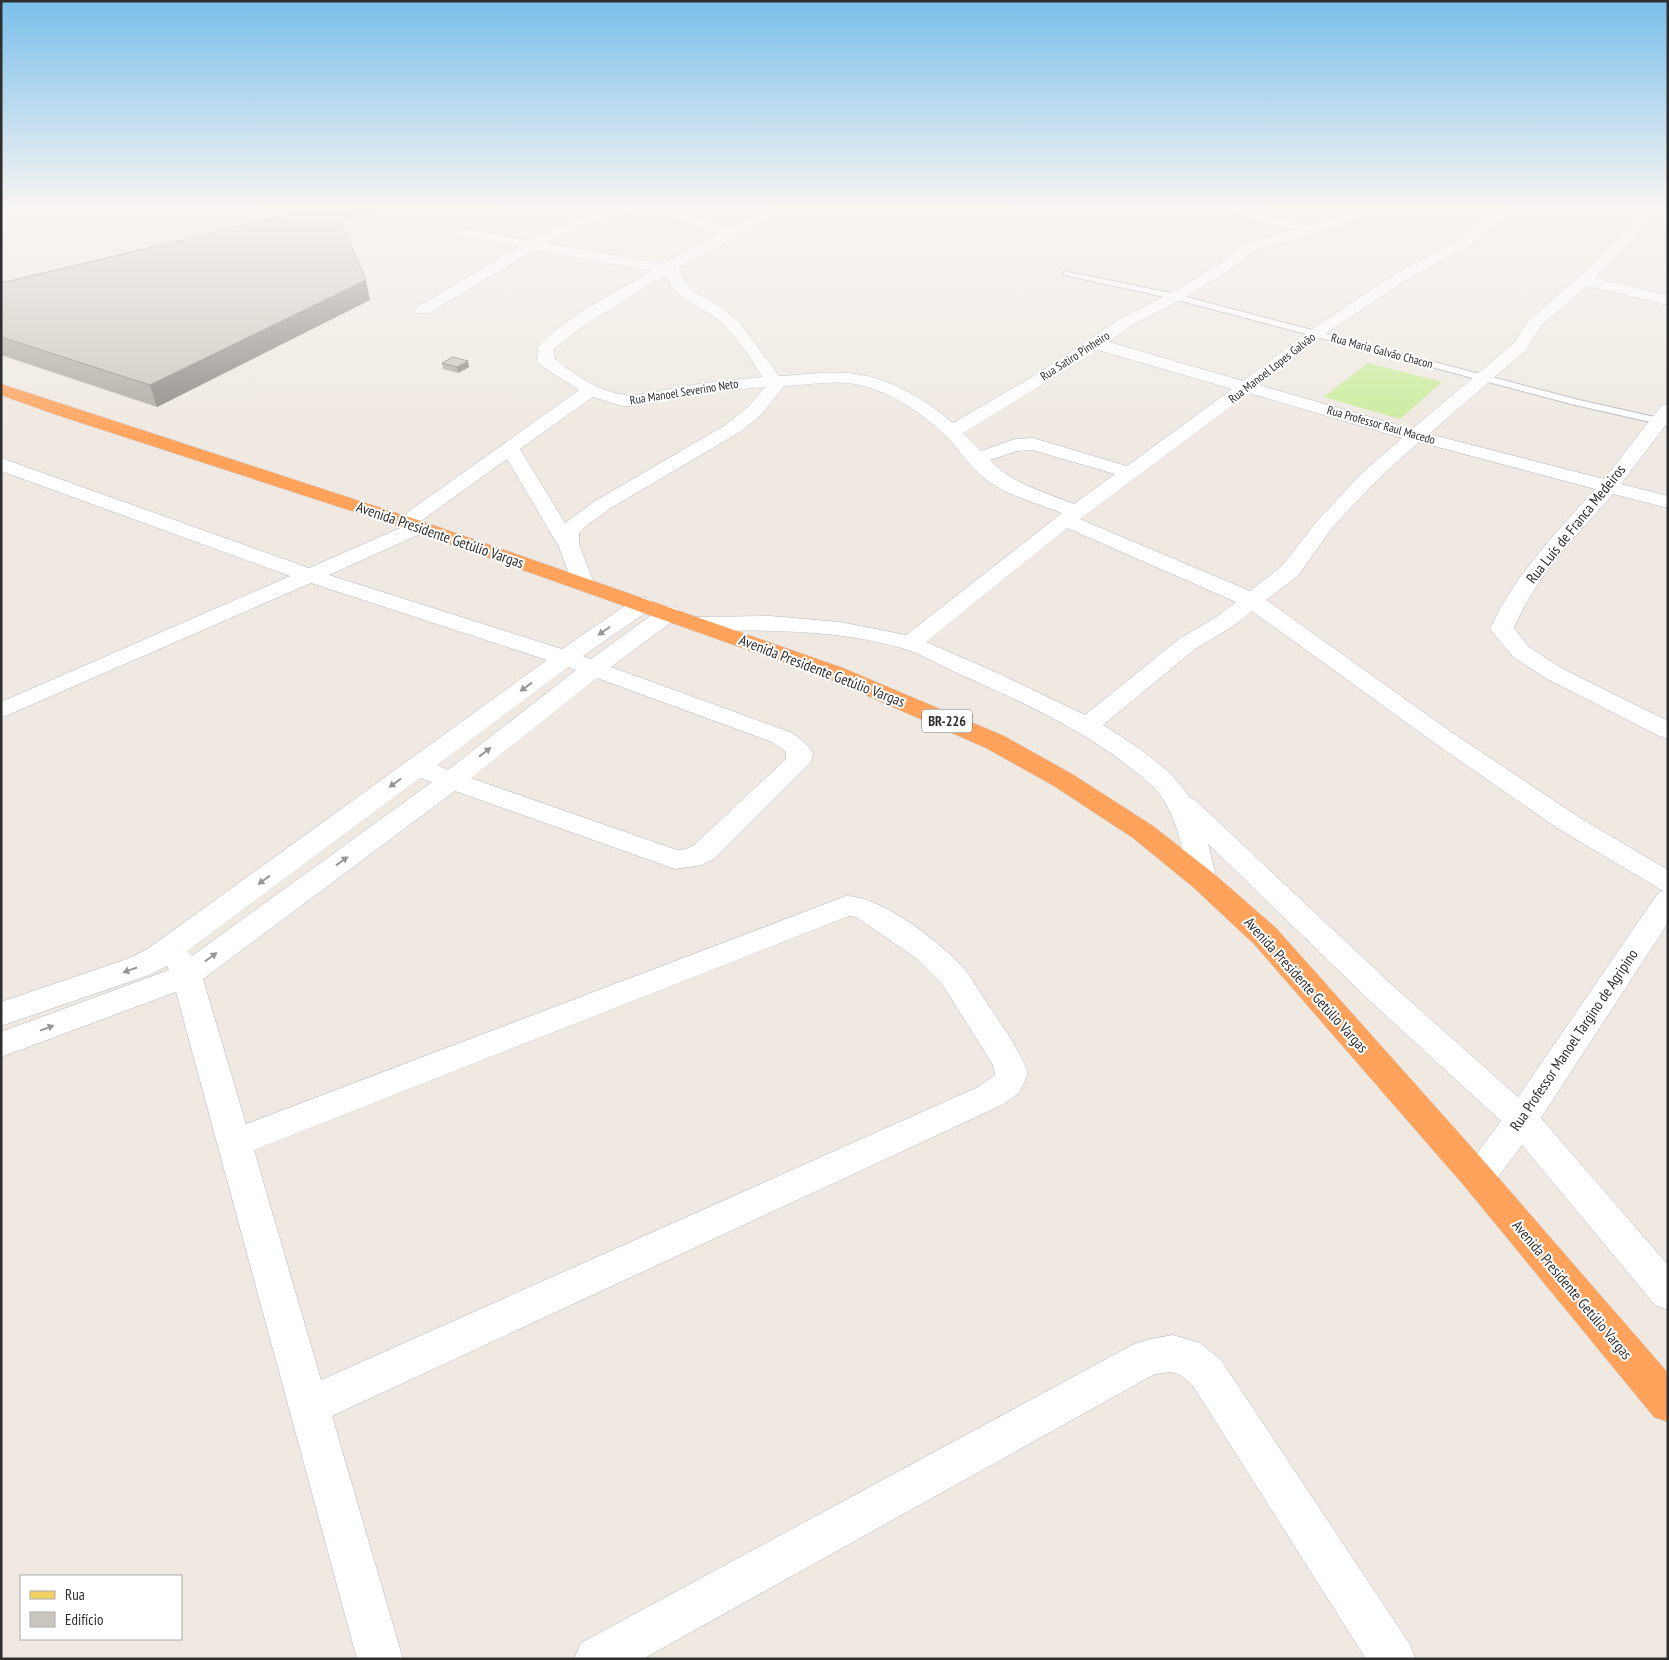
<svg xmlns="http://www.w3.org/2000/svg" width="1669" height="1660" viewBox="0 0 1669 1660" font-family="'PT Sans Narrow',sans-serif">
<style>
.pitch{fill:#c9ec9a}
.lines{fill:none;stroke-linecap:round;stroke-linejoin:round}
.lane-casing{stroke:#b4b7c1;stroke-width:2}
.street-casing{stroke:#b4b7c1;stroke-width:1}
.primary-casing{stroke:#c9c9c9;stroke-width:1}
.highway-casing{stroke:#c9c9c9;stroke-width:1}
.lane{fill:#fff;fill-rule:evenodd}
.street{fill:#fff;fill-rule:evenodd}
.primary{fill:#f2d163;fill-rule:evenodd}
.highway{fill:#ffa35c;fill-rule:evenodd}
.wall{fill:#afaba4}
.shaded-wall{fill:#8e8b86}
.building{fill:#cbc7bf;stroke:#8e8b86}
.oneway{fill:#969696}
.labels{text-anchor:middle;stroke-width:4;stroke-linejoin:round;paint-order:stroke}
.far-street-label{font-size:12px;fill:#2e2e2e;stroke:#fff}
.shield{fill:#fff;stroke:#6d6d6d;stroke-width:1}
.shield-label{font-size:14px;font-weight:bold;fill:#2e2e2e}
.street-label{font-size:15px;fill:#2e2e2e;stroke:#fff}
</style>
<rect width="100%" height="100%" fill="#efe9e1"/>
<path class="pitch" d="M1368,363L1442,382L1400,419L1324,397Z"/>
<g class="lines">
<g class="lane-casing">
<path id="lane" d="M1064,271L1175,294L1579,400L1668,420V426L1575,405L1174,299L1064,275Z"/>
</g>
<g class="street-casing">
<g id="street">
<path d="M617,208H638L636,211L588,223L546,243L662,264L717,235L657,211L656,208H673L728,229L770,208H785L784,211L679,267L682,277L691,290L722,308L739,322L779,376C801,375 826,371 848,373C889,377 922,397 953,423L1042,371L1120,319L1169,294L1223,262L1243,245L1293,230L1227,211L1226,208H1245L1308,226L1329,220L1356,208H1373L1371,211L1339,226L1253,251L1233,268L1181,300L1132,325L1109,342L1243,381L1309,331L1394,275L1462,238L1475,228L1484,217L1499,208H1514L1513,211L1494,223L1485,234L1472,244L1404,281L1321,337L1259,385L1412,429L1514,343L1529,320L1594,264L1604,251L1649,208H1662L1595,278L1668,295V305L1587,286L1541,326L1526,350L1429,434L1604,479L1662,405L1668,404V422L1621,484L1668,496V508L1613,494C1577,535 1535,577 1514,628L1529,647L1563,669L1668,721V739L1659,736L1547,679L1513,657L1490,629C1514,575 1557,532 1595,489L1419,442L1377,480L1331,529L1298,576L1266,600L1454,734L1577,816L1668,870V923L1541,1118L1668,1265V1310L1655,1305L1522,1145L1490,1188L1478,1193L1466,1188L1460,1178L1466,1168L1501,1121L1370,1001L1208,844L1217,880L1213,887L1203,890L1193,887L1189,880C1183,854 1179,824 1164,801C1157,788 1144,778 1132,769C1080,728 1018,700 957,673C940,665 921,654 902,648C835,629 765,630 696,631L688,629L685,624L688,619L696,617L770,616L840,622L906,635L1062,513C1038,504 1009,496 988,481C973,470 960,451 947,437C920,411 886,388 848,383C828,381 805,385 784,386L762,414L740,432L609,509L584,528L579,533V544L594,583L591,588L583,590L575,588L572,583L559,547L507,459L421,521L427,523L430,527L427,531L329,575L562,649L635,599L643,597L651,599L654,604L651,609L583,656L591,659L661,608L669,606L677,608L680,613L677,618L611,667L790,732C800,738 806,743 813,753L811,762L715,858L702,865L675,869L455,791L203,979L246,1124L846,896C881,896 938,941 962,966C971,976 978,990 986,1001C1001,1025 1019,1047 1028,1074L1019,1093L1002,1105L332,1416L403,1659H357L176,992L1,1057V1032L169,970L167,966L149,975L1,1026V1002L127,959L146,950L547,660L311,583L1,718V702L290,576L1,471V458L309,568L400,528L395,523L398,519L579,390L540,365L537,361L538,348C555,323 623,288 651,271L535,250L429,313H417L415,310L417,307L519,247L454,235L452,232L454,229L459,228L530,241C559,224 584,216 617,208ZM666,274C675,301 701,305 720,321C731,330 756,364 762,377L704,383L633,396C604,394 577,377 555,359L554,349L583,326ZM1098,350L1232,389L1127,466L1033,438L1015,439L981,451L963,433ZM765,387L749,406L727,424L595,501L565,523L520,449L593,397L622,406H633L704,393ZM1249,393L1402,438L1363,472L1317,521L1282,566L1250,591L1080,519ZM1032,450L1115,474L1074,504C1045,492 1012,484 990,460L1017,451ZM1067,528L1236,602L1216,617L1179,639L1085,715L1000,674L926,642ZM1252,611L1436,744L1557,828L1663,891L1658,893L1518,1097L1392,985L1194,799L1190,798C1169,766 1135,745 1103,725L1195,649L1232,627ZM568,667L576,670L448,770L437,765ZM597,678L772,742L786,752V759L695,844L686,849L677,850L471,778ZM420,778L432,782L192,956L187,951ZM849,916L856,917L916,958L942,984L993,1065L995,1075L978,1087L321,1380L254,1150Z"/>
<path d="M1173,1335L1200,1343L1221,1360L1409,1643L1416,1659H1366L1193,1386C1178,1371 1174,1370 1153,1375L643,1659H574L581,1643L1132,1345L1146,1340Z"/>
</g>
</g>
<g class="primary-casing">
<path id="primary" d="M355,208H377L375,211L304,228L297,224L299,221Z"/>
</g>
<g class="highway-casing">
<path id="highway" d="M1,384L427,523L843,668L1004,736L1072,774L1153,826L1213,873L1276,928L1490,1168L1668,1373V1422L1654,1417L1466,1188L1254,944L1193,887L1133,838L1054,786L986,748L827,678L413,531L54,414L1,395Z"/>
</g>
<use href="#lane" class="lane"/>
<use href="#street" class="street"/>
<use href="#primary" class="primary"/>
<use href="#highway" class="highway"/>
</g>
<g class="wall">
<path d="M1,283L370,300L157,407L1,355Z"/>
<path d="M442,363L469,367L458,373L443,369Z"/>
</g>
<g class="shaded-wall">
<path d="M366,280L370,300L157,407L150,385Z"/>
<path d="M468,361L469,367L458,373L457,367Z"/>
</g>
<g class="building">
<path d="M317,208H335L366,280L150,385L1,337V283Z"/>
<path d="M453,357L468,361L457,367L442,363Z"/>
</g>
<defs><path id="oneway-solid" d="M-6-.8H1V-3.2L6.5 0L1 3.2V.8H-6Z" transform="scale(1.25)"/></defs>
<g class="oneway">
<use href="#oneway-solid" transform="translate(604 631) rotate(145)"/>
<use href="#oneway-solid" transform="translate(526 687) rotate(144)"/>
<use href="#oneway-solid" transform="translate(485 752) rotate(-38)"/>
<use href="#oneway-solid" transform="translate(395 783) rotate(144)"/>
<use href="#oneway-solid" transform="translate(342 861) rotate(-36)"/>
<use href="#oneway-solid" transform="translate(264 880) rotate(144)"/>
<use href="#oneway-solid" transform="translate(211 957) rotate(-36)"/>
<use href="#oneway-solid" transform="translate(130 970) rotate(161)"/>
<use href="#oneway-solid" transform="translate(47 1028) rotate(-20)"/>
</g>
<linearGradient id="sky" x2="0" y2="1"><stop stop-color="#7abfeb"/><stop offset="0.47" stop-color="#f8f5f2"/><stop offset="1" stop-color="#f8f5f2" stop-opacity="0"/></linearGradient>
<rect width="1669" height="440" fill="url(#sky)"/>
<g class="labels">
<g class="far-street-label">
<text transform="translate(1382 351) rotate(15)" y="4">Rua Maria Galvão Chacon</text>
<text transform="translate(1075 356) rotate(-33)" y="4">Rua Satiro Pinheiro</text>
<text transform="translate(1272 368) rotate(-38)" y="4">Rua Manoel Lopes Galvão</text>
<text transform="translate(684 392) rotate(-9)" y="4">Rua Manoel Severino Neto</text>
<text transform="translate(1381 425) rotate(16)" y="4">Rua Professor Raul Macedo</text>
</g>
<rect class="shield" x="922" y="709.5" width="50" height="23" rx="4"/>
<g class="shield-label">
<text x="947" y="726">BR-226</text>
</g>
<g class="street-label">
<text transform="translate(1576 524) rotate(-51)" y="5">Rua Luís de Franca Medeiros</text>
<text transform="translate(440 535) rotate(19)" y="5">Avenida Presidente Getúlio Vargas</text>
<text transform="translate(822 671) rotate(21)" y="5">Avenida Presidente Getúlio Vargas</text>
<text transform="translate(1306 985) rotate(48)" y="5">Avenida Presidente Getúlio Vargas</text>
<text transform="translate(1574 1040) rotate(-56)" y="5">Rua Professor Manoel Targino de Agripino</text>
<text transform="translate(1572 1290) rotate(50)" y="5">Avenida Presidente Getúlio Vargas</text>
</g>
</g>
<rect width="1669" height="1660" fill="none" stroke="#2e2e2e" stroke-width="5"/>
<rect x="20" y="1575" width="162" height="65" fill="#ffffff" stroke="#ababab"/>
<rect x="30" y="1591" width="25" height="8" fill="#f2d163" stroke="#ababab"/>
<text x="65" y="1600" font-size="15" fill="#2e2e2e">Rua</text>
<rect x="30" y="1612" width="25" height="15" fill="#cbc7bf" stroke="#ababab"/>
<text x="65" y="1625" font-size="15" fill="#2e2e2e">Edifício</text>
</svg>
